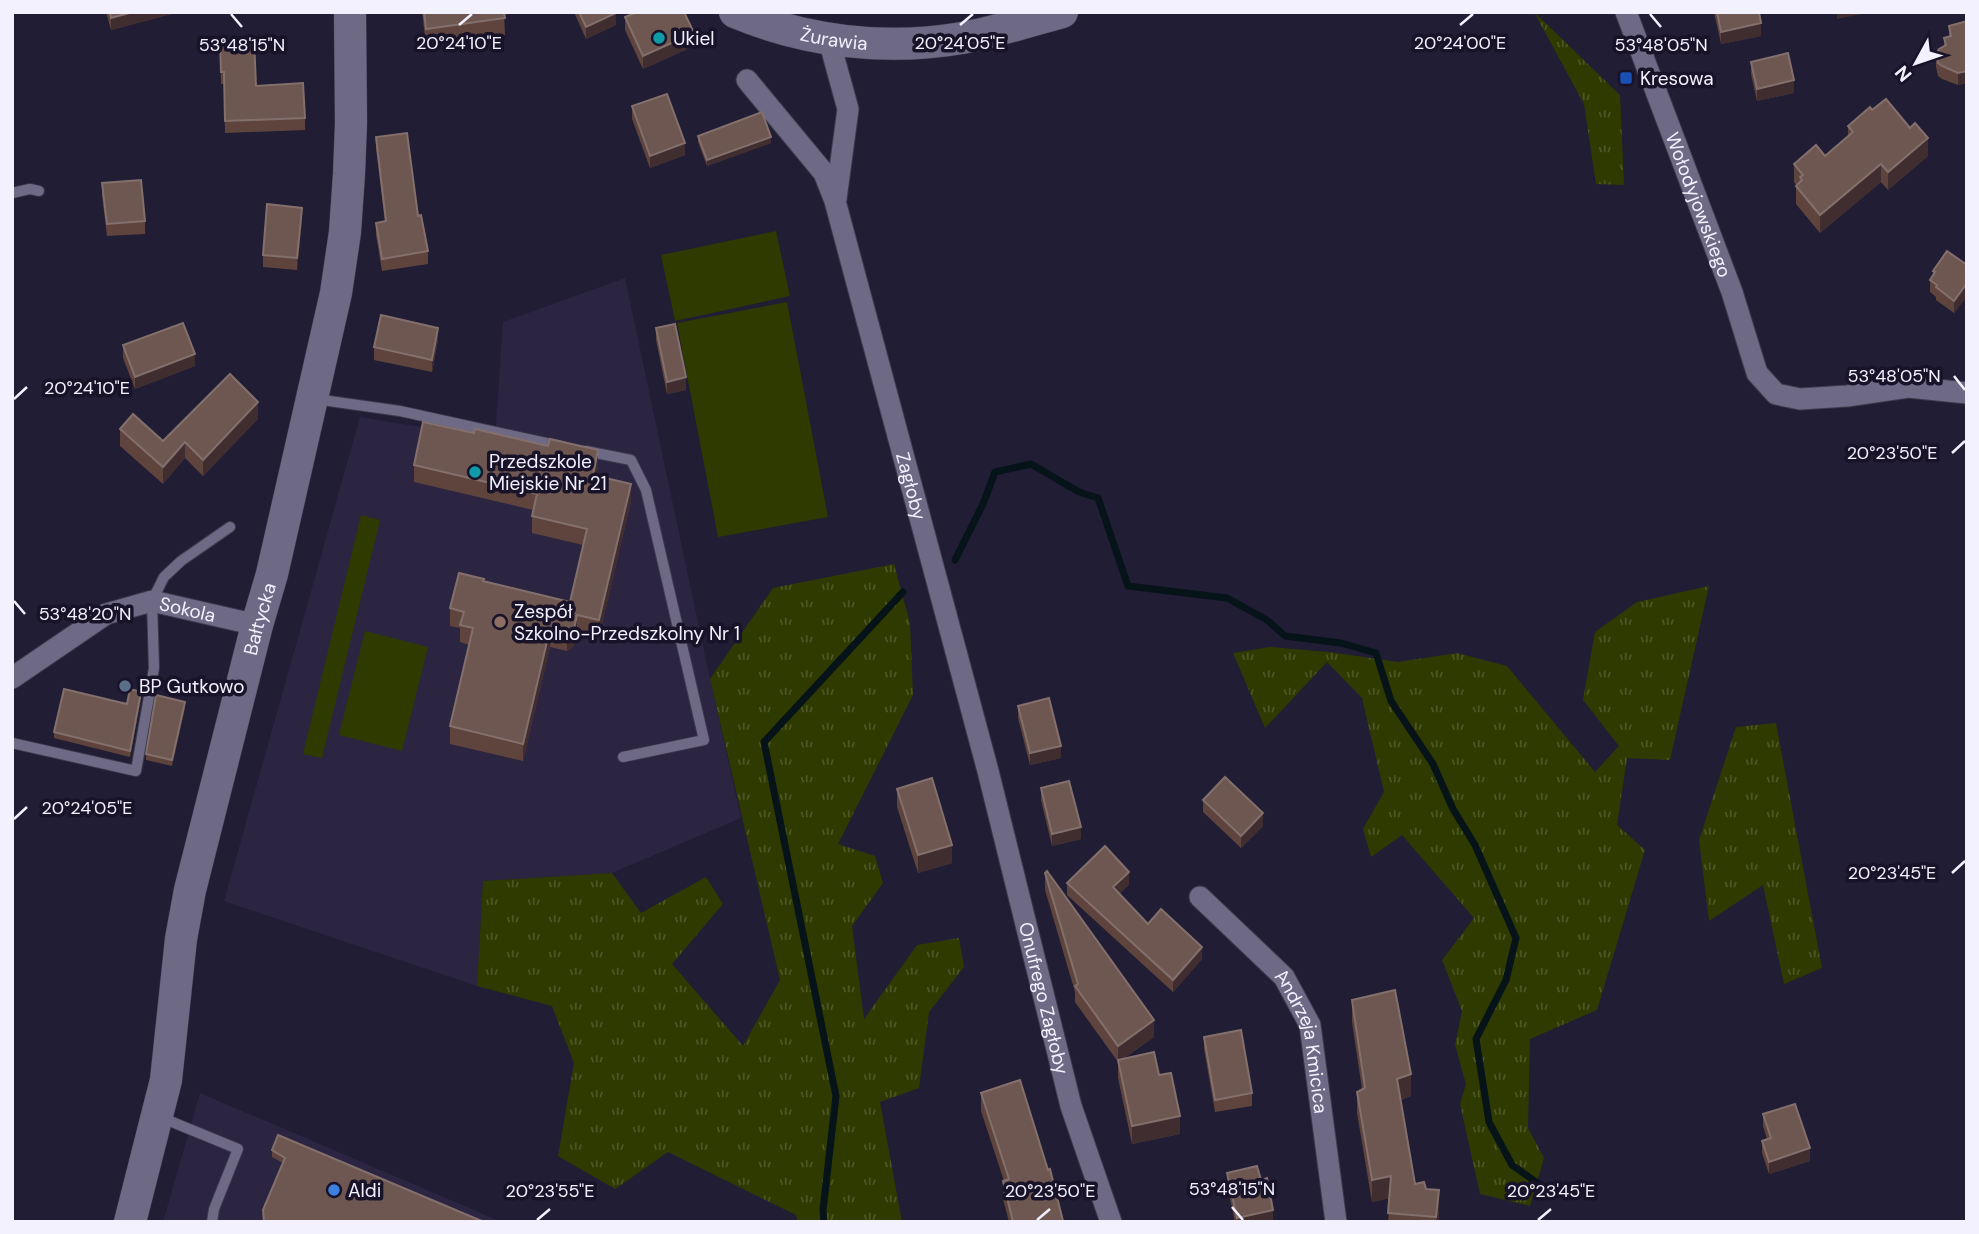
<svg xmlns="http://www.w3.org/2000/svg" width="1979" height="1234" viewBox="0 0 1979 1234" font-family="'DM Sans',sans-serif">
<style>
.built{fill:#2b2542}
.grass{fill:url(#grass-tufts)}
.pitch{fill:#2e3a00}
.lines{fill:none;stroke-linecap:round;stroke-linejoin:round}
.stream{stroke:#061319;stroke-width:7}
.lane-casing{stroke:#3e3a4d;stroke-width:12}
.street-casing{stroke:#3e3a4d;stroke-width:23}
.secondary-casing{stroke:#3e3a4d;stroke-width:33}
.lane{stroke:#6e6a86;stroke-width:10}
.street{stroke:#6e6a86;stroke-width:21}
.secondary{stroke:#6e6a86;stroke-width:32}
.wall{fill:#5e443c}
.shaded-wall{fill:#3f2d30}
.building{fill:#6e5751;stroke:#836f6c;stroke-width:2}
.ticks{fill:none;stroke:#f2f1fd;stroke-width:2.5}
.culture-dot{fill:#0f9aa8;stroke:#181329;stroke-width:2.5}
.transit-dot{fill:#1a4fb4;stroke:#181329;stroke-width:2.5}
.education-dot{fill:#8d6e63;stroke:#181329;stroke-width:2.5}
.service-dot{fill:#5c6f8a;stroke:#181329;stroke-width:2.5}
.shop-dot{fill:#3f7fe0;stroke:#181329;stroke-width:2.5}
.labels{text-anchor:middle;stroke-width:7;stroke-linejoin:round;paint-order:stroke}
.street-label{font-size:19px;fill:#f2f1fd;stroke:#181329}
.poi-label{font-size:19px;fill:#f2f1fd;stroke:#181329;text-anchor:start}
.ticks-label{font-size:18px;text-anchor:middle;fill:#f2f1fd;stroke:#181329;stroke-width:7;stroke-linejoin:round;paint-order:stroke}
</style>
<defs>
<pattern id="grass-tufts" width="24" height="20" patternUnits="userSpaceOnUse" patternTransform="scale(1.75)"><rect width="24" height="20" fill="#2e3a00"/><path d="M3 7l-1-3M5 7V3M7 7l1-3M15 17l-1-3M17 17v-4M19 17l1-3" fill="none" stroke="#4d5726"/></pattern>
</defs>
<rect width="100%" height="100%" fill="#211d34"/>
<g class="built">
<path d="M625,278L710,679L741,818L612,873L483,881L477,986L224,901L360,417L495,439L503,322Z"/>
<path d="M200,1093L502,1222H163Z"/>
</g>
<g class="grass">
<path d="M1534,12L1620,95L1624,185L1596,184L1584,104Z"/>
<path d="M894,564L910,623L913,695L838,844L875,856L883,883L852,926L864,1019L917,945L959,938L964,967L929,1012L919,1088L880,1102L902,1222H798L796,1215L668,1152L615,1189L558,1156L574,1063L552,1006L477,986L483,881L612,873L641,913L706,877L723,904L672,964L743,1046L780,980L710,679L773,588Z"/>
<path d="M1709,586L1670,760L1627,758L1617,825L1645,850L1597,1010L1530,1039L1528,1128L1544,1158L1530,1206L1480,1194L1460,1104L1466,1084L1455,1045L1462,1011L1442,960L1474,918L1402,835L1371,857L1363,829L1384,792L1362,698L1327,662L1265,728L1233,653L1270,647L1329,652L1398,662L1457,653L1507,666L1595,772L1619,746L1583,700L1595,632L1637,602Z"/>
<path d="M1776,723L1822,968L1784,984L1763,885L1709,921L1699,840L1736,727Z"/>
</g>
<g class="pitch">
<path d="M776,231L790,296L675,321L661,255Z"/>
<path d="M787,302L828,517L718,537L677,323Z"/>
<path d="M361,515L380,520L322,758L303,754Z"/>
<path d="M365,631L428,647L402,751L339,735Z"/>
</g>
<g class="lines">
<g class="stream">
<path d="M955,560L983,504L995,472L1031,464L1079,492L1098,498L1128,586L1227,598L1267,620L1285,636L1341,643L1376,653L1391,701L1433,764L1453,809L1475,845L1516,938L1506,980L1476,1039L1489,1122L1512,1165L1553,1194L1581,1183"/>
<path d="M824,1222L823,1210L836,1096L764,742L903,592"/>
</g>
<g class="lane-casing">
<g id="lane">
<path d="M12,193L30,189L39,191"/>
<path d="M315,399L400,411L560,446"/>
<path d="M586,451L631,460L646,490L704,740L623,757"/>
<path d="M12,743L136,771L154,668L152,601L164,577L181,561L230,527"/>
<path d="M160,1117L238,1149L214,1209L212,1222"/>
</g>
</g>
<g class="street-casing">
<g id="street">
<path id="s1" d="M1626,12L1732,292L1757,373L1776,394L1800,399L1847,396L1908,387L1967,393"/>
<path d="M829,40L848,109L836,199"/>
<path id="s2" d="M747,80L824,173L835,201L988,771L1071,1106L1111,1222"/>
<path id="s3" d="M12,678L106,614L152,601L257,625"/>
<path id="s4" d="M1200,897L1284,977L1310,1025L1336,1222"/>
</g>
</g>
<g class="secondary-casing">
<g id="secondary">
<path id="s5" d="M735,12C806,42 886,51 962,38C996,32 1029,21 1062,12"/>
<path id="s6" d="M130,1222L166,1080L181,939L190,890L257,625L272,574L336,293L345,232L349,174L351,123L350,12"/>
</g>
</g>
<use href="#lane" class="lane"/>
<use href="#street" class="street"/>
<use href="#secondary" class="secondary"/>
</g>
<g class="wall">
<path d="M106,12H175V13L111,30Z"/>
<path d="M422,12H504L505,35L426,45Z"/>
<path d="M574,12H615L616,25L586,39Z"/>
<path d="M1714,12H1759L1761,36L1721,44Z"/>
<path d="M625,17L694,46L643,69L625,30Z"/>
<path d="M1967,21V83L1958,85L1942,79L1938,76L1936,67V54L1944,46V38L1949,37V26Z"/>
<path d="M220,40L256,86L305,118V130L225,133L224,84H221Z"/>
<path d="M1751,62L1794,93L1757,101L1751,74Z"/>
<path d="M632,106L685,155L650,168L632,119Z"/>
<path d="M1872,110L1928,156L1888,190L1881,182L1820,233L1796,204V185L1794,182V164L1825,156L1848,136V126Z"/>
<path d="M698,136L771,143L707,166L698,142Z"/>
<path d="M376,137L428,251V264L382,271L376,235V223L385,222L376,149Z"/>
<path d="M102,183L145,221V234L107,236L102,195Z"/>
<path d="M302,220L297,270L263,267V255Z"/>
<path d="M1967,265V296L1954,313L1936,300V297L1930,292V280L1933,275V271Z"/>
<path d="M656,328L686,390L667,394L656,340Z"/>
<path d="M438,340L432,372L374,360V347Z"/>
<path d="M123,345L195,366L135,389L123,358Z"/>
<path d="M258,419L203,476L185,458L163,484L120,446V429L163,441Z"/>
<path d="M414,465L598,467L596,476L631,501L599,637L577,632L574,646L567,651L550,647L523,761L450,744V726L469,645L460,642V628L450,626V608L484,581L570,602L583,545L532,533V516L533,510L414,482Z"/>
<path d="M141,698L130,757L54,738V732Z"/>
<path d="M1018,706L1061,758L1030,765L1018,718Z"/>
<path d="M185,708L172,766L146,760V754Z"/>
<path d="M1041,788L1081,839L1052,846L1041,800Z"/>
<path d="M897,789L952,863L918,873L897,807Z"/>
<path d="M1203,800L1263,826L1241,848L1203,812Z"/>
<path d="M1045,873L1154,1037L1123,1059L1159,1075L1180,1134L1132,1144L1118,1078V1062L1075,1002V992L1045,890Z"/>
<path d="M1067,883L1129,884L1119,894L1148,924L1202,959L1173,992L1067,895Z"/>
<path d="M1352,1000L1411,1096L1401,1100L1415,1184L1426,1189L1439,1212L1438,1222H1388L1390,1198L1372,1202L1357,1113V1092L1362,1089L1352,1022Z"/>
<path d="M1204,1037L1252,1093V1106L1215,1112L1204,1049Z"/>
<path d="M981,1093L1048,1170L1063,1222H1009L1003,1199L1004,1181L981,1111Z"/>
<path d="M1763,1114L1810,1161L1769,1174L1762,1153V1141L1767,1139L1763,1126Z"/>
<path d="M272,1150L484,1222H264L263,1210L283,1163L272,1157Z"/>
<path d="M1227,1173L1261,1180L1273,1222H1235L1227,1185Z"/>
</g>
<g class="shaded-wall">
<path d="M133,12H175V13L111,30V18Z"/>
<path d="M1837,12H1867V13L1837,19Z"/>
<path d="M616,13V25L586,39V27Z"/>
<path d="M1761,23V36L1721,44V32Z"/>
<path d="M694,33V46L643,69V56Z"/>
<path d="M1967,71V83L1958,85V73Z"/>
<path d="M1794,80V93L1757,101V89Z"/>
<path d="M771,137V143L707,166V160Z"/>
<path d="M1928,138V156L1888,190V172Z"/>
<path d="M685,143V155L650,168V156Z"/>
<path d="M1881,164V182L1820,233V215Z"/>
<path d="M302,208V220L297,270V258Z"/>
<path d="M1967,283V296L1954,313V301Z"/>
<path d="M438,328V340L432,372V360Z"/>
<path d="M195,354V366L135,389V377Z"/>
<path d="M686,377V390L667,394V382Z"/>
<path d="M258,402V419L203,476V460Z"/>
<path d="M185,442V458L163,484V467Z"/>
<path d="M598,450V467L593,492V475Z"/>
<path d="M631,484V501L599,637V620Z"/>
<path d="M577,615V632L574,646L567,651V633Z"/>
<path d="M550,629V647L523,761V744Z"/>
<path d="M141,692V698L130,757V751Z"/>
<path d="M185,702V708L172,766V760Z"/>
<path d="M1061,746V758L1030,765V753Z"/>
<path d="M1263,813V826L1241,848V836Z"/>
<path d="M1081,827V839L1052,846V834Z"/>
<path d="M952,845V863L918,873V855Z"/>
<path d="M1129,872V884L1113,900V887Z"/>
<path d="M1202,947V959L1173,992V980Z"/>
<path d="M1154,1020V1037L1118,1062V1046Z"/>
<path d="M1411,1074V1096L1397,1101V1079Z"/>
<path d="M1180,1116V1134L1132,1144V1126Z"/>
<path d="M1810,1148V1161L1769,1174V1162Z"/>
<path d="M1391,1176V1198L1372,1202V1180Z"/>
<path d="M1439,1190V1212L1438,1222H1436Z"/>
<path d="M1273,1210V1222H1237V1218Z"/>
</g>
<g class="building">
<path d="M110,12H133L111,18Z"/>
<path d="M424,12H504L505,18L426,29Z"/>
<path d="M579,12H615L616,13L586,27Z"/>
<path d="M637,12H684L694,33L643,56L625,17Z"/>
<path d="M1717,12H1759L1761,23L1721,32Z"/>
<path d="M1967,21V71L1958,73L1942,66L1938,63L1936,54L1939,49L1946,45L1944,38L1951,36L1949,26Z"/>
<path d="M254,38L256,86L303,83L305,118L225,121L224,72H221L220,40Z"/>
<path d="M1788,53L1794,80L1757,89L1751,62Z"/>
<path d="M667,94L685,143L650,156L632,106Z"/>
<path d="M1886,99L1910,128L1915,123L1928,138L1888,172L1881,164L1820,215L1796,186L1802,180L1800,177L1803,175L1794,164L1816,145L1825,156L1853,132L1848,126L1870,107L1872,110Z"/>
<path d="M762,112L771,137L707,160L698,136Z"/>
<path d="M407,133L418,216L421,215L428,251L382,259L376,223L386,221L376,137Z"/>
<path d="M141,180L145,221L107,224L102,183Z"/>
<path d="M267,204L302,208L297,258L263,255Z"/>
<path d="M1947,251L1967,265V283L1954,301L1936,287L1937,285L1930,280L1935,272L1933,271Z"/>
<path d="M381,315L438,328L432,360L374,347Z"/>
<path d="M183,323L195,354L135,377L123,345Z"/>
<path d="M675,324L686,377L667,382L656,328Z"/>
<path d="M230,374L258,402L203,460L185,442L163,467L120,429L133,414L163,441Z"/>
<path d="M423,422L474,433L475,429L548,446L550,439L598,450L593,475L631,484L599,620L577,615L574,629L567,633L550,629L523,744L450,726L473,628L460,625L464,612L450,608L459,573L484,579L483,581L570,602L587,529L532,516L537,494L414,465Z"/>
<path d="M64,689L127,704L130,689L141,692L130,751L54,732Z"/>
<path d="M156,695L185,702L172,760L146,754Z"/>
<path d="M1049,698L1061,746L1030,753L1018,706Z"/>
<path d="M1225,777L1263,813L1241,836L1203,800Z"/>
<path d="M932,778L952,845L918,855L897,789Z"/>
<path d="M1069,781L1081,827L1052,834L1041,788Z"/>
<path d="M1105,846L1129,872L1113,887L1148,924L1161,909L1202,947L1173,980L1067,883Z"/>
<path d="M1047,871L1154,1020L1118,1046L1075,986L1078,984L1045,873Z"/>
<path d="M1395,990L1411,1074L1397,1079L1415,1184L1424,1182L1426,1189L1439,1190L1436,1217L1388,1213L1391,1176L1372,1180L1357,1092L1365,1088L1352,1000Z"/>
<path d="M1241,1030L1252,1093L1215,1100L1204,1037Z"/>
<path d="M1154,1052L1159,1075L1171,1073L1180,1116L1132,1126L1118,1060Z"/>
<path d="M1020,1080L1048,1170L1050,1169L1063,1221L1059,1222H1013L1003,1181L1009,1179L981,1093Z"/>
<path d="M1795,1104L1810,1148L1769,1162L1762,1141L1771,1138L1763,1114Z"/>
<path d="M278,1135L484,1222H264L263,1210L285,1158L272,1150Z"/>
<path d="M1257,1166L1261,1180L1267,1178L1273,1210L1237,1218L1227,1173Z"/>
</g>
<path class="ticks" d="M231,14L242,27M1650,14L1661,27M459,25L472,14M960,25L973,14M1460,25L1473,14M1954,376L1965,390M14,399L27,387M1952,453L1965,441M14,601L25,614M14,819L27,807M1952,873L1965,861M1232,1207L1243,1220M537,1220L550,1209M1037,1220L1050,1209M1538,1220L1551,1209"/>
<g class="culture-dot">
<circle cx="659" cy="38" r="7"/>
<circle cx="475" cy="472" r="7"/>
</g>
<rect class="transit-dot" x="1619" y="71" width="14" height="14" rx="3.5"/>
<circle class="education-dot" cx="500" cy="622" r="7"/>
<circle class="service-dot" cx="125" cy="686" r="7"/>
<circle class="shop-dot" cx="334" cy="1190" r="7"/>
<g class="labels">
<g class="street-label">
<text dy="7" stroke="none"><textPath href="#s5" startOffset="103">Żurawia</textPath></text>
<text dy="7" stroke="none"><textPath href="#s1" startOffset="206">Wołodyjowskiego</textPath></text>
<text dy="7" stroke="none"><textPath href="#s2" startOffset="446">Zagłoby</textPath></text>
<text dy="7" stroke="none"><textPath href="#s3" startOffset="198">Sokola</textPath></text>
<text dy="7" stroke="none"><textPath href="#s6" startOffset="618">Bałtycka</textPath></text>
<text dy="7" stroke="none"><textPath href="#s2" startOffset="975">Onufrego Zagłoby</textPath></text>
<text dy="7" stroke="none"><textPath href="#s4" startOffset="184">Andrzeja Kmicica</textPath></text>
</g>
<g class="poi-label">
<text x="673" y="45">Ukiel</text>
<text x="1640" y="85">Kresowa</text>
<text x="489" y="468">Przedszkole<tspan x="489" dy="22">Miejskie Nr 21</tspan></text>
<text x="514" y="618">Zespół<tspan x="514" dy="22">Szkolno-Przedszkolny Nr 1</tspan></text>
<text x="139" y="693">BP Gutkowo</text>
<text x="348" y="1197">Aldi</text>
</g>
</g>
<g class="ticks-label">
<text x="459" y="49">20°24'10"E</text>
<text x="960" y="49">20°24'05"E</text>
<text x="1460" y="49">20°24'00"E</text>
<text x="242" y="51">53°48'15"N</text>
<text x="1661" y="51">53°48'05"N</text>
<text x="1894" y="382">53°48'05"N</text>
<text x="87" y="394">20°24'10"E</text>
<text x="1892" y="459">20°23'50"E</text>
<text x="85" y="620">53°48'20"N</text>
<text x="87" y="814">20°24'05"E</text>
<text x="1892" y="879">20°23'45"E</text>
<text x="1232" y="1195">53°48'15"N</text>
<text x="550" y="1197">20°23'55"E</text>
<text x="1050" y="1197">20°23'50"E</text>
<text x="1551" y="1197">20°23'45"E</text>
</g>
<rect width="1979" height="1234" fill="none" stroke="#f2f1fd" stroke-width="28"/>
<g transform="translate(1916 63) rotate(230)" stroke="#181329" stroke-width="5" paint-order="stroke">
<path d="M0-5L12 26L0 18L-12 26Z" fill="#f2f1fd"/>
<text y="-10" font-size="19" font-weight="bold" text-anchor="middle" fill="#f2f1fd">N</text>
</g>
</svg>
